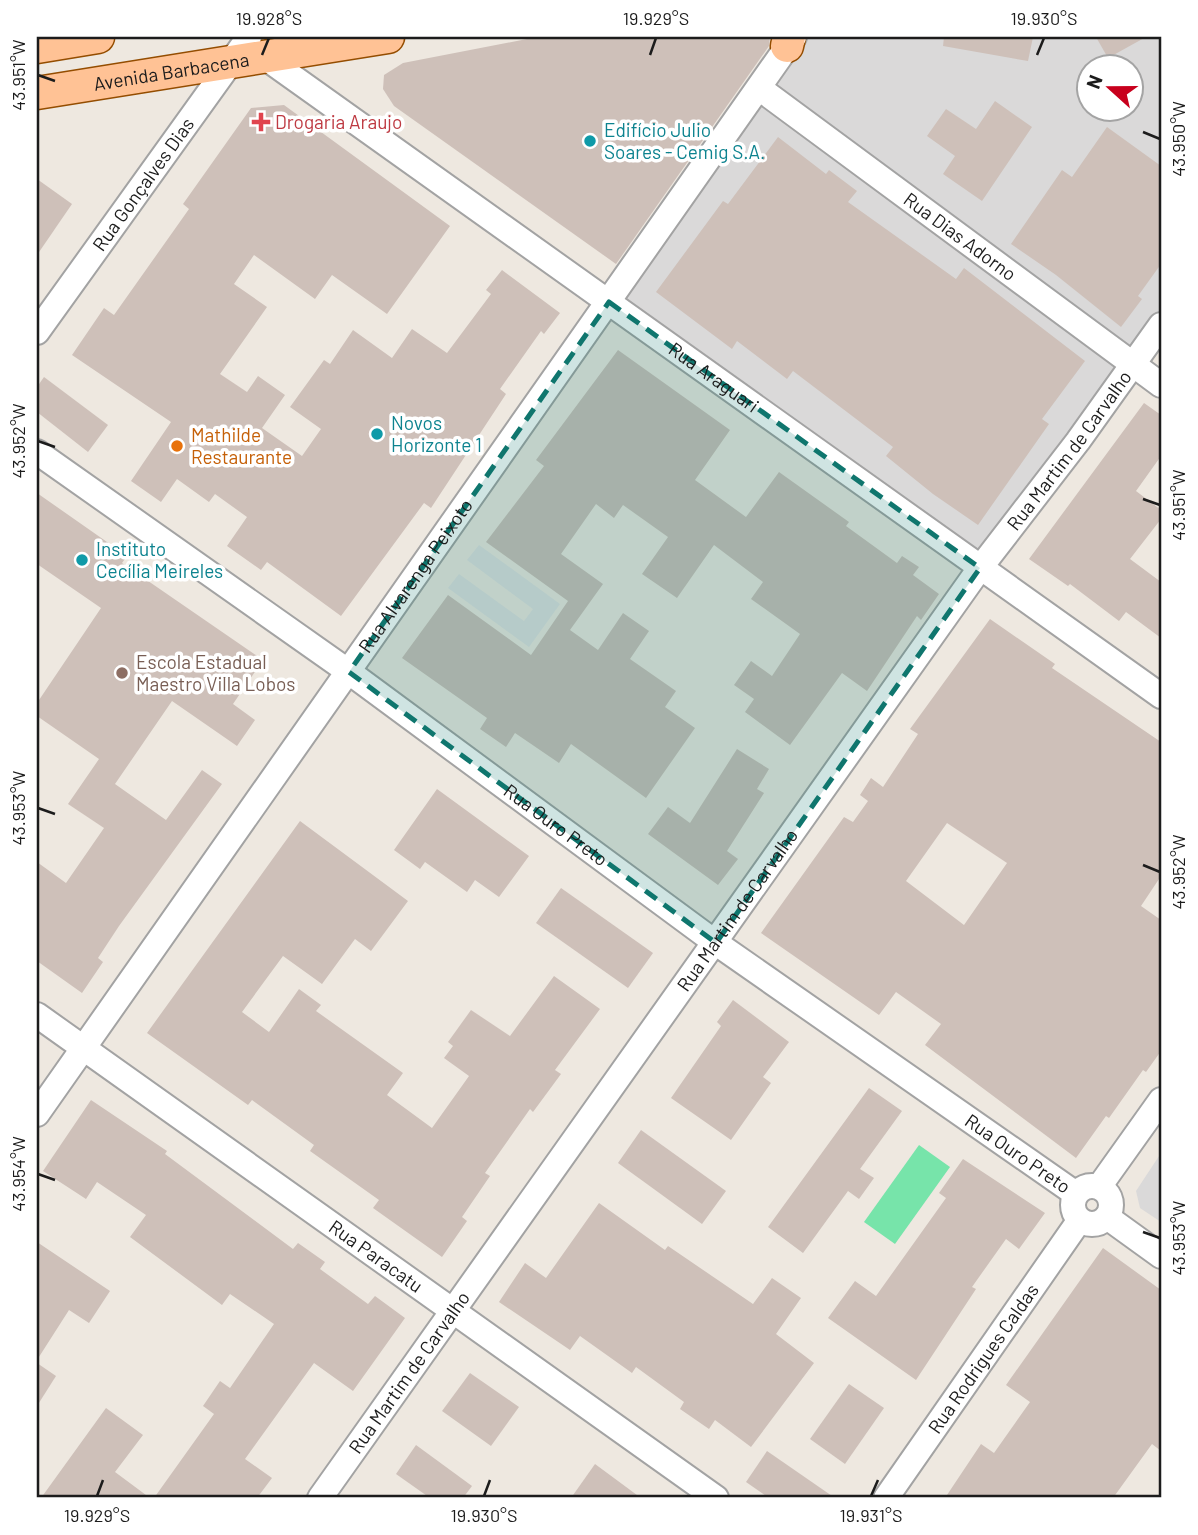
<svg xmlns="http://www.w3.org/2000/svg" width="1198" height="1535" viewBox="0 0 1198 1535" font-family="Barlow,sans-serif">
<style>
.residential{fill:#dad9d9;fill-rule:evenodd}
.pitch{fill:#77e4aa}
.parking{fill:#e0e0e0}
.building{fill:#cec0b9;fill-rule:evenodd}
.lines{fill:none;stroke-linecap:round;stroke-linejoin:round}
.minor-casing{stroke:#a3a3a3;stroke-width:28}
.major-casing{stroke:#944d00;stroke-width:35}
.minor{stroke:#fff;stroke-width:24}
.major{stroke:#ffc295;stroke-width:32}
.marked{fill:#0f766e;fill-opacity:0.2;stroke:#0f766e;stroke-width:5;stroke-dasharray:14 9;stroke-linejoin:round}
.ticks{fill:none;stroke:#1c1c1c;stroke-width:2.5}
.health-dot{fill:#e0444e;stroke:#fff;stroke-width:2.5}
.culture-dot{fill:#0f9aa8;stroke:#fff;stroke-width:2.5}
.food-dot{fill:#e8710a;stroke:#fff;stroke-width:2.5}
.education-dot{fill:#8d6e63;stroke:#fff;stroke-width:2.5}
.labels{text-anchor:middle;stroke-width:7;stroke-linejoin:round;paint-order:stroke}
.street-label{font-size:19px;fill:#1c1c1c;stroke:#fff}
.health-label{font-size:19px;fill:#be3a42;stroke:#fff;text-anchor:start}
.culture-label{font-size:19px;fill:#0d838f;stroke:#fff;text-anchor:start}
.food-label{font-size:19px;fill:#c56008;stroke:#fff;text-anchor:start}
.education-label{font-size:19px;fill:#785e54;stroke:#fff;text-anchor:start}
.neatline{fill:none;stroke:#1c1c1c;stroke-width:2.5}
.ticks-label{font-size:18px;text-anchor:middle;fill:#1c1c1c}
</style>
<rect width="100%" height="100%" fill="#eee8e0"/>
<g class="residential">
<path d="M795,37H1161V325L980,568L609,302ZM1090,66H1132V108H1090Z"/>
<path d="M1161,1153V1222L1140,1208L1136,1191Z"/>
</g>
<path class="pitch" d="M919,1145L950,1167L895,1244L864,1222Z"/>
<path class="parking" d="M479,545L560,604L529,647L448,588L459,574L524,621L533,609L467,560Z"/>
<g class="building">
<path d="M537,37H770L769,46L616,264L394,106L383,89L384,75L403,63Z"/>
<path d="M944,37H1033L1028,61L943,46Z"/>
<path d="M1096,37H1146L1108,58Z"/>
<path d="M995,101L1032,127L982,201L943,174L955,156L927,136L946,109L976,129Z"/>
<path d="M284,105L450,226L387,314L332,275L315,299L254,255L234,284L267,307L220,374L247,392L258,376L285,395L262,428L302,456L321,429L290,407L324,360L330,364L353,330L392,358L412,329L447,353L491,294L486,290L502,270L560,313L544,334L541,331L500,389L506,394L431,508L424,503L341,616L267,562L261,570L227,546L247,517L215,494L209,502L177,479L161,502L131,481L171,422L72,355L104,308L114,315L189,209L183,204L251,108Z"/>
<path d="M1107,127L1161,166V264L1138,296L1142,299L1121,327L1056,275L1011,244L1062,170L1072,177Z"/>
<path d="M778,137L826,174L829,170L857,191L848,202L956,279L964,268L1085,361L1042,419L1049,424L978,525L933,494L886,456L893,447L793,371L787,379L737,341L732,349L656,292L723,201L728,204Z"/>
<path d="M37,179L72,204L37,255Z"/>
<path d="M618,350L730,430L695,480L746,517L779,472L849,522L846,526L897,563L902,556L919,567L913,575L939,594L921,620L917,616L867,691L842,673L790,745L745,712L754,699L734,685L751,661L772,676L800,634L751,599L763,582L714,545L677,598L642,574L668,537L623,505L614,518L596,504L561,554L603,584L570,630L598,650L623,613L649,631L630,659L676,691L665,707L695,728L646,798L571,744L559,763L515,733L506,747L480,729L487,718L402,658L448,595L531,655L568,601L486,542L544,466L536,460Z"/>
<path d="M44,377L108,425L88,452L37,412V387Z"/>
<path d="M1144,403L1161,415V456L1136,491L1161,510V519L1130,559L1161,582V638L1126,612L1119,621L1070,584L1068,586L1029,559Z"/>
<path d="M37,493L127,556L122,563L263,660L233,704L255,720L237,746L172,701L115,784L166,820L202,770L222,784L119,926L98,958L103,962L82,993L37,961V862L66,883L104,828L68,804L99,759L37,716V703L101,608L37,564Z"/>
<path d="M990,619L1055,664L1052,668L1161,742V876L1141,906L1161,920V1051L1146,1072L1143,1070L1109,1118L1106,1116L1076,1158L925,1045L941,1024L896,992L879,1015L761,933L844,817L853,822L868,801L860,795L871,778L883,787L918,734L910,729ZM947,823L1007,863L964,925L906,881Z"/>
<path d="M737,749L769,769L757,789L764,793L727,851L738,859L718,885L648,834L668,807L690,823Z"/>
<path d="M437,789L529,856L499,897L475,880L467,892L425,862L420,869L394,850Z"/>
<path d="M300,821L408,901L371,951L355,939L322,984L283,956L242,1012L269,1032L299,989L321,1005L316,1011L403,1073L387,1095L432,1128L469,1076L444,1058L453,1046L448,1042L471,1010L510,1036L554,976L600,1009L555,1070L561,1074L533,1112L530,1109L485,1173L490,1176L462,1217L467,1221L442,1257L373,1208L379,1200L310,1151L314,1145L252,1100L248,1105L147,1033Z"/>
<path d="M561,888L653,953L628,988L536,923Z"/>
<path d="M733,1000L789,1042L763,1077L771,1083L731,1140L671,1098L721,1026L717,1022Z"/>
<path d="M869,1088L902,1111L860,1169L874,1178L859,1199L848,1191L803,1253L768,1227Z"/>
<path d="M91,1100L167,1151L165,1154L293,1249L298,1243L325,1262L320,1269L368,1304L375,1296L405,1318L353,1391L314,1363L245,1459L272,1478L257,1498H154L214,1414L203,1406L220,1381L230,1388L274,1324L230,1294L222,1305L130,1237L146,1215L97,1182L86,1199L43,1171Z"/>
<path d="M641,1130L726,1191L702,1224L618,1163Z"/>
<path d="M963,1159L1045,1213L1019,1249L1006,1239L972,1287L976,1289L916,1380L828,1318L855,1281L876,1296L946,1198L939,1193Z"/>
<path d="M599,1203L665,1250L668,1246L753,1304L772,1278L801,1298L776,1334L814,1363L751,1447L715,1420L709,1429L680,1409L684,1402L636,1367L632,1373L580,1336L570,1350L499,1302L525,1263L546,1278Z"/>
<path d="M37,1242L110,1291L89,1323L69,1310L37,1360Z"/>
<path d="M1103,1248L1161,1290V1451L1152,1444L1113,1498H945L981,1444L994,1453L1030,1402L1006,1385Z"/>
<path d="M37,1363L56,1376L37,1406Z"/>
<path d="M470,1373L519,1407L491,1446L442,1411Z"/>
<path d="M849,1384L884,1408L845,1464L810,1439Z"/>
<path d="M106,1408L143,1435L115,1472L150,1498H41Z"/>
<path d="M416,1445L472,1486L463,1498H430L396,1474Z"/>
<path d="M767,1451L835,1498H769L746,1482Z"/>
<path d="M595,1464L641,1498H571Z"/>
</g>
<g class="lines">
<g class="minor-casing">
<g id="minor">
<path id="s1" d="M266,58L1161,696"/>
<path id="s2" d="M759,88L1161,385"/>
<path id="s3" d="M37,332L249,37"/>
<path id="s4" d="M37,452L349,672L716,943L1076,1194"/>
<path id="s5" d="M37,1015L716,1498"/>
<path id="s6" d="M37,1114L794,37"/>
<circle cx="1092" cy="1205" r="19"/>
<path d="M1099,1187L1161,1100"/>
<path d="M1107,1217L1161,1256"/>
<path id="s7" d="M320,1498L980,568L1078,441L1161,325"/>
<path id="s8" d="M886,1498L1079,1221"/>
</g>
</g>
<g class="major-casing">
<g id="major">
<path d="M787,46L789,37"/>
<path d="M37,47L98,37"/>
<path id="s9" d="M37,93L388,37"/>
</g>
</g>
<use href="#minor" class="minor"/>
<use href="#major" class="major"/>
</g>
<path class="marked" d="M609,302L980,568L716,943L349,672Z"/>
<path class="ticks" d="M262,55L269,38M650,55L656,38M1037,55L1044,38M38,75L55,81M1143,132L1160,139M38,441L55,447M1143,499L1160,505M38,808L55,814M1143,865L1160,872M38,1174L55,1180M1143,1232L1160,1238M97,1496L103,1480M484,1496L490,1480M871,1496L878,1480"/>
<path class="health-dot" d="M257.5 111.5h7v7h7v7h-7v7h-7v-7h-7v-7h7z"/>
<g class="culture-dot">
<circle cx="590" cy="141" r="7"/>
<circle cx="377" cy="434" r="7"/>
<circle cx="82" cy="560" r="7"/>
</g>
<circle class="food-dot" cx="177" cy="446" r="7"/>
<circle class="education-dot" cx="122" cy="673" r="7"/>
<g class="labels">
<g class="street-label">
<text dy="7" stroke="none"><textPath href="#s9" startOffset="136">Avenida Barbacena</textPath></text>
<text dy="7" stroke="none"><textPath href="#s3" startOffset="182">Rua Gonçalves Dias</textPath></text>
<text dy="7" stroke="none"><textPath href="#s2" startOffset="250">Rua Dias Adorno</textPath></text>
<text dy="7" stroke="none"><textPath href="#s1" startOffset="550">Rua Araguari</textPath></text>
<text dy="7" stroke="none"><textPath href="#s7" startOffset="1288">Rua Martim de Carvalho</textPath></text>
<text dy="7" stroke="none"><textPath href="#s6" startOffset="658">Rua Alvarenga Peixoto</textPath></text>
<text dy="7" stroke="none"><textPath href="#s4" startOffset="639">Rua Ouro Preto</textPath></text>
<text dy="7" stroke="none"><textPath href="#s7" startOffset="721">Rua Martim de Carvalho</textPath></text>
<text dy="7" stroke="none"><textPath href="#s4" startOffset="1206">Rua Ouro Preto</textPath></text>
<text dy="7" stroke="none"><textPath href="#s5" startOffset="416">Rua Paracatu</textPath></text>
<text dy="7" stroke="none"><textPath href="#s8" startOffset="170">Rua Rodrigues Caldas</textPath></text>
<text dy="7" stroke="none"><textPath href="#s7" startOffset="154">Rua Martim de Carvalho</textPath></text>
</g>
<g class="health-label">
<text x="275" y="129">Drogaria Araujo</text>
</g>
<g class="culture-label">
<text x="604" y="137">Edifício Julio<tspan x="604" dy="22">Soares - Cemig S.A.</tspan></text>
<text x="391" y="430">Novos<tspan x="391" dy="22">Horizonte 1</tspan></text>
<text x="96" y="556">Instituto<tspan x="96" dy="22">Cecília Meireles</tspan></text>
</g>
<g class="food-label">
<text x="191" y="442">Mathilde<tspan x="191" dy="22">Restaurante</tspan></text>
</g>
<g class="education-label">
<text x="136" y="669">Escola Estadual<tspan x="136" dy="22">Maestro Villa Lobos</tspan></text>
</g>
</g>
<rect width="1198" height="1535" fill="none" stroke="#ffffff" stroke-width="77"/>
<g transform="translate(1110 88) rotate(291)"><circle r="33" fill="#ffffff" stroke="#a4a4a4" stroke-width="2"/>
<path d="M0-5L12 26L0 18L-12 26Z" fill="#c8001d"/>
<text y="-10" font-size="19" font-weight="bold" text-anchor="middle" fill="#1c1c1c">N</text>
</g>
<rect x="38" y="38" width="1122" height="1458" class="neatline"/>
<g class="ticks-label">
<text x="269" y="25">19.928°S</text>
<text x="656" y="25">19.929°S</text>
<text x="1044" y="25">19.930°S</text>
<text transform="translate(19 75) rotate(-90)" y="6">43.951°W</text>
<text transform="translate(1179 139) rotate(-90)" y="6">43.950°W</text>
<text transform="translate(19 441) rotate(-90)" y="6">43.952°W</text>
<text transform="translate(1179 505) rotate(-90)" y="6">43.951°W</text>
<text transform="translate(19 808) rotate(-90)" y="6">43.953°W</text>
<text transform="translate(1179 872) rotate(-90)" y="6">43.952°W</text>
<text transform="translate(19 1174) rotate(-90)" y="6">43.954°W</text>
<text transform="translate(1179 1238) rotate(-90)" y="6">43.953°W</text>
<text x="97" y="1522">19.929°S</text>
<text x="484" y="1522">19.930°S</text>
<text x="871" y="1522">19.931°S</text>
</g>
</svg>
